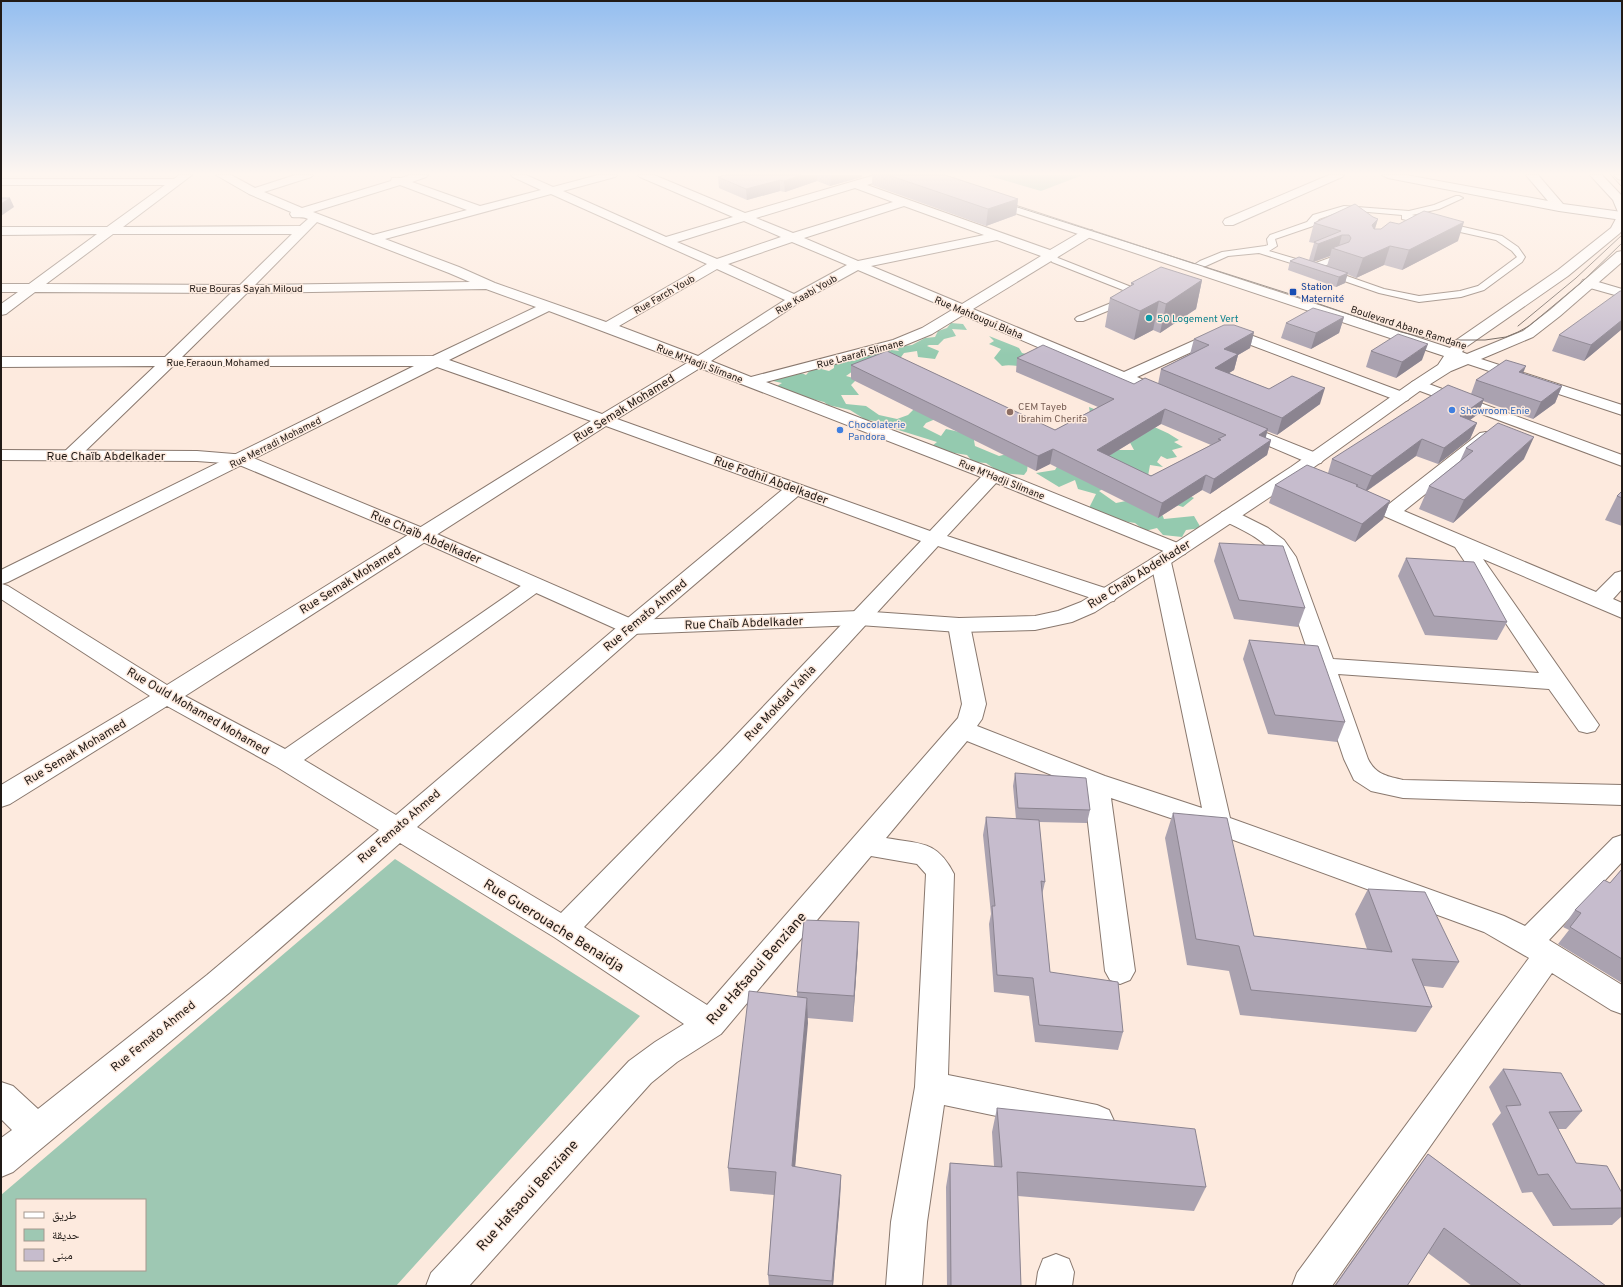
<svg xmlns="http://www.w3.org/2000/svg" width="1623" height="1287" viewBox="0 0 1623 1287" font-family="Overpass,'Noto Naskh Arabic',sans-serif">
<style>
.green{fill:#9ec8b3;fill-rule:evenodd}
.forest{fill:#94caaf}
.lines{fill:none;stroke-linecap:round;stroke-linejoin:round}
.lane-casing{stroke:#89786e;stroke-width:2}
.street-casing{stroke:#89786e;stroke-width:2}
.secondary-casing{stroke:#89786e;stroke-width:2}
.lane{fill:#fff;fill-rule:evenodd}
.street{fill:#fff;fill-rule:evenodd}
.secondary{fill:#fff;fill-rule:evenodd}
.tram{stroke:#6c615a;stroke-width:1}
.wall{fill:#aaa2b0;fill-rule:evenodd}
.shaded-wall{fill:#8b8490}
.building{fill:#c6bccd;stroke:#8b8490;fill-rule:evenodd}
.transit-dot{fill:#1a4fb4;stroke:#fdeade;stroke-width:1.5}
.culture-dot{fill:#0f9aa8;stroke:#fdeade;stroke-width:1.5}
.shop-dot{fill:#3f7fe0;stroke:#fdeade;stroke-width:1.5}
.education-dot{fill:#8d6e63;stroke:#fdeade;stroke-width:1.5}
.labels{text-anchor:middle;stroke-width:3;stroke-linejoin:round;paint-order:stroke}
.far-transit-label{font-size:10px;fill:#164399;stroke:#fdeade;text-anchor:start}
.far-street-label{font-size:10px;fill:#211a16;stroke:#fdeade}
.far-culture-label{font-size:10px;fill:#0d838f;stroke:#fdeade;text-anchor:start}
.far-education-label{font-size:10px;fill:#785e54;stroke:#fdeade;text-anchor:start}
.far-shop-label{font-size:10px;fill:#366cbe;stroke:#fdeade;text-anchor:start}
.street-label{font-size:12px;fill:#211a16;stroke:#fdeade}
.near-street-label{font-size:14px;fill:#211a16;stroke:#fdeade}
</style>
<rect width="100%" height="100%" fill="#fdeade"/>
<g class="green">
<path d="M986,175H1083L1041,191Z"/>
<path d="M395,859L640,1016L396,1286H1V1195ZM17,1200H145V1270H17Z"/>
</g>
<g class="forest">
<path d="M951,323L963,324L967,330L952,329L956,336L944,339L938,345H929L927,346L939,351L935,359L918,357L917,351L904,353L896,364L860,366L846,376L857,379L851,385L859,395H841L846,404L866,406L879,415L897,419L908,415L919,404L945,415L926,423L923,427L941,436L946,429L973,435L975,446L999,456L1011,453L1028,463L1027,471L1024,475L1001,473L986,463L973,462L967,455L942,451L932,446L937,442L892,428L886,422L866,420L850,410L828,405L824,402L787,393L777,386L782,383L773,381C783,375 794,369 806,375L813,367L829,371L834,368V361H854L884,349L899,351L896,347L912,345L925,338L935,337L938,331L947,328Z"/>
<path d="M989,336L1019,348L1022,353L1035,356L1033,367C1022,367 1010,364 1002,366L994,358L1001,349L989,344L994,341Z"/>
<path d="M1089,407C1119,419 1152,421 1179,440L1174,442L1183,447L1172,450L1177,457L1167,459L1161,456L1157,462L1163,467L1150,465L1148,476L1162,473L1184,493L1194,498L1183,507L1111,485L1099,491L1116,503L1131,500L1159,507L1164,519L1194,516L1201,528L1186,530L1182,537L1163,535L1157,528L1145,531L1135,523L1110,519L1088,510L1096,494L1078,489L1075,480L1059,487L1036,473L1055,470L1063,457L1111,450H1134L1128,439L1091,419Z"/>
</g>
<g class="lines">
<g class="lane-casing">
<g id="lane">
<path d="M1456,196H1459L1463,198L1439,209L1412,215L1502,236L1518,247L1525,257L1522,262L1484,290L1461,297L1419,302L1379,293L1324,274L1322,272L1327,269L1384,289L1419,296L1460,291L1478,286L1517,257L1512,251L1496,240L1402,219V215L1345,210L1319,219L1313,226L1275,239L1277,246L1269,251L1313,264L1340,254L1344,257L1343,259L1316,269H1310L1259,253L1228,256L1197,270H1191L1189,268L1200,261L1222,252L1265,246L1268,245L1267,239L1270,235L1307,222L1313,215L1344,206L1409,211L1434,205Z"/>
<path d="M1051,252L1054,253L1058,258L1144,292L1146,294L1144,296L1083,321H1077L1075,319L1077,317L1133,294L1052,262L1047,255Z"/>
</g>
</g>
<g class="street-casing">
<g id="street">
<path d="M179,175H192L123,227L300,226L308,219C302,216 298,218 292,217L290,214L291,212L249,194L216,175H231L255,188L295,175H313L311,177L264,192L302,208L391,181L392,178H401L410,175H428L426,177L412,182L480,206L541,190L513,177L511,175H526L553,187L598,175H617L615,177L563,191L666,237L733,217L640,177L638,175H654L745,213L875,175H893L891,177L867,185L1050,250L1084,230H1092L1094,233L1092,236L973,309L1124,372L1213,332L1231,331L1253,336L1408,394L1410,397L1408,400L1402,402L1396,400L1243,342L1231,339H1220L1137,377L1169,391L1171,394L1169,397L1163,399L1117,381L963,315L932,334L903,346L766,382L999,471L1185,546L1188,550L1185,554L1178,556L1171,554L996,483L947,536L1114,591L1117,596L1114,601L1107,602L1100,601L938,546L740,762L584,927L707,1005L958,718L962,704L948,625L951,620L959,618L967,620L970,625L986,704L982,719L977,726L1105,776L1202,808L1151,562L1154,558L1161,556L1168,558L1171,562L1230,818L1504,916L1525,926L1613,838L1622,835V862L1549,940L1622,985V1014L1611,1010L1552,973L1332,1286H1292L1297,1273L1529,958L1484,932L1209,831L1111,798L1135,971L1130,980L1120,984L1110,980L1105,971L1084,788L967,741L886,838C920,844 937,840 954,874L948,1075L1097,1105L1109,1110L1114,1121L1109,1132L1097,1137L944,1105L927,1222L922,1286H886L891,1222L915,1087L926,874L917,864L871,856L721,1034L677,1062L651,1083L469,1286H426L431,1273L629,1061L655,1042L684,1024L554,937L400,843L229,993L13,1172L1,1177V1138L12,1130L1,1119V1082L13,1086L38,1109L207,975L379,830L277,767L167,706L10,804L1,807V785L150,696L1,599V570L414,366H173L76,460L70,461L64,460L61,456L64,452L155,366L1,367V357H165L231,293L35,292L6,314L1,315V304L18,292H1V284H29L97,234L1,235V227H107L165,185H1V179H174ZM400,185L467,210L373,235L313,212ZM855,188L893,202L793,233L756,218ZM551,194L707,264L606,322L495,283L459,267L385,239ZM904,206L984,235L858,261L804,238ZM744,221L781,237L717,259L677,242ZM317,222L449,273L470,282L255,285ZM113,234H292L240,285L46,284ZM997,240L1041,256L962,304L871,266ZM792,242L847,265L794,294L728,264ZM717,269L785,300L698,356L619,326ZM858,270L952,310L922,328L893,340L751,377L711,361L800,302ZM486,289L536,307L433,356L182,357L247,293ZM549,311L687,363L602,414L449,360ZM437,367L591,421L167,685L8,586L2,584L8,582ZM700,368L981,477L930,531L617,419ZM606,426L782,490L623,622L396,815L304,760L542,589L545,585L542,581L535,579L528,581L285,749L185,696ZM798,496L921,541L722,750L561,913L417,827L639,632Z"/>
<path d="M1329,175H1344L1342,177L1233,225H1225L1223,222L1225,219Z"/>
<path d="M1382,175H1406L1548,201L1526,175H1538L1563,204L1622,212V220L1559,211L1388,178Z"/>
<path d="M1588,279L1622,289V297L1583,286L1581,283L1583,280Z"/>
<path d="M1418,380L1622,455V466L1412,388L1410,385L1412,382Z"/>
<path d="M1244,424L1321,455L1324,459L1321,463L1315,464L1309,463L1238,433L1235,429L1238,425Z"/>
<path d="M1486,432L1492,433L1495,437L1492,441L1404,511L1596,592L1615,573L1622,571V589L1613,599L1622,603V618L1483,559L1599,725L1595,731L1587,733L1579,731L1549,689L1338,674L1368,759C1376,775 1387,776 1403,780L1622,785V805L1403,798L1371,791L1354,780L1344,759L1276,557C1263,538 1242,530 1222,520L1219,516L1222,512L1229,510L1236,512L1268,528L1284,540L1296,557L1333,659L1539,673L1455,547L1352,502L1350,498L1352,494L1359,492L1366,494L1389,504L1480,433Z"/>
<path d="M1056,1254L1069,1259L1074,1272L1072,1286H1036L1038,1272L1043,1259Z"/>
</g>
</g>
<g class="secondary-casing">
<g id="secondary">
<path d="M1590,175H1602L1622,196V213L1618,212L1613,200Z"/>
<path d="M1614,175H1622V180L1618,179Z"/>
<path d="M989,197L1450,348L1455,341L1558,270L1611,228L1618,215L1622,214V230L1620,233L1568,276L1466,347L1462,352L1467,354L1523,331L1550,310L1617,252L1622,251V262L1560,316L1533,337L1481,359L1622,405V415L1468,364L1451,371L1424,388L1303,475L1162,569L1095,612L1072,622L1035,630L959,632L859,625L631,634L623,632L416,539L237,464L197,461L1,460V450L197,451L246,455L430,531L634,620L859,611L959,618L1035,616L1058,611L1081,602L1148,561L1291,467L1412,382L1438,365L1444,356L985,203L983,201L985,199Z"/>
</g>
</g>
<use href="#lane" class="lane"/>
<use href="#street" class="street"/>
<use href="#secondary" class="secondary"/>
<g class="tram">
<path d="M1611,175L1622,187"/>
<path d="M1008,204L1290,294L1401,332L1434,340H1485L1506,337L1518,332L1529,326L1583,281L1622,243"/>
<path d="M1518,326L1576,278L1622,235"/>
</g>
</g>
<g class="wall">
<path d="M725,175H862V177L830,186L817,181L785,192L780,191L747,200L719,188L718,177Z"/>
<path d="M872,175H945L1018,199L1016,215L986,226L872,185Z"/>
<path d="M1373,217L1378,219L1375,229L1458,241L1402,270L1384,265L1356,278L1347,274L1345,283L1336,287L1288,270L1290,261L1309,260L1314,243L1309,242L1314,223ZM1330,256L1327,266L1314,262Z"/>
<path d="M1202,280L1196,309L1160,333L1153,330L1134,340L1105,327L1110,298L1131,286V283Z"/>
<path d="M1622,291V329L1584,361L1552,351L1559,335Z"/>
<path d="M1344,317L1339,333L1311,349L1281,338L1286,323Z"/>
<path d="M1254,332L1250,348L1238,355L1234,370L1229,373L1269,389L1320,404L1277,435L1267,431L1265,438L1271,440L1267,455L1210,494L1202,490L1158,518L1050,464L1036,471L851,379V365L1055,430L1098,407L1016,372L1017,358L1134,384H1158L1161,369L1190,354L1194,339ZM1161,424L1211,445L1151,476L1109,456Z"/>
<path d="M1371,351L1422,360L1396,378L1366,367Z"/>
<path d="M1523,373L1562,386L1555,403L1533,419L1483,401L1478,414L1470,420L1477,423L1470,439L1438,464L1416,456L1367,491L1390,501L1383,519L1355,542L1269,503L1275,485L1328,473L1332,459L1471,394L1476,380Z"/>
<path d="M1466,448L1524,459L1453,523L1419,509L1429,486L1460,461Z"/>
<path d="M1622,491V526L1605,520L1617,496Z"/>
<path d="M1219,543L1305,608L1298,627L1234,619L1214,561Z"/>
<path d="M1406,558L1507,622L1497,640L1425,635L1398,576Z"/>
<path d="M1249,640L1345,722L1337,742L1268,734L1243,659Z"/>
<path d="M1015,773L1090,810L1087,823L1039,822L1045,882L1042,895L1050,972L1123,1032L1118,1050L1035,1042L1029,996L994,992L989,924L991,914L983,835L986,817L1016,819L1013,786Z"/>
<path d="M1173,813L1254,936L1367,949L1355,914L1368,889L1459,962L1443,988L1424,986L1432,1007L1416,1032L1240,1015L1229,971L1187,965L1165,838Z"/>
<path d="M1622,869V983L1558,944L1569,930L1563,927L1575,910L1610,883Z"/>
<path d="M858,948L853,1022L807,1018L795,1167L841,1175L840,1199L833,1286H769L768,1275L774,1195L730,1191L728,1168L797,997V992Z"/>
<path d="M1503,1069L1582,1111L1566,1129H1558L1576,1163L1622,1193V1216L1612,1225L1553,1226L1532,1192L1522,1193L1492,1124L1501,1113L1489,1087Z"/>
<path d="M997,1108L1206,1187L1194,1211L1018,1196L1021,1286H947L946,1187L950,1163L994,1166L992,1132Z"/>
<path d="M1428,1154L1606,1286H1472L1428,1253L1407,1286H1334L1411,1177Z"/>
</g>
<g class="shaded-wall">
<path d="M802,175H817V181L785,192L784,181Z"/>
<path d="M833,175H862V177L830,186L831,176Z"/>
<path d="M780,180V191L747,200L746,189Z"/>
<path d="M10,198L14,207L1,216V204Z"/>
<path d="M1018,199L1016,215L986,226L988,209Z"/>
<path d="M1378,219L1372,237V225Z"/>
<path d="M1464,222L1458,241L1402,270L1409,250Z"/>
<path d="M1342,235L1338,250L1332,248L1330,256L1313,262L1318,244Z"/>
<path d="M1390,246L1384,265L1356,278L1363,258Z"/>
<path d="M1348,273L1345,283L1336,287L1339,277Z"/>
<path d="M1202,280L1196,309L1160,333L1166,304Z"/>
<path d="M1159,301L1153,330L1134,340L1140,311Z"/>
<path d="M1344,317L1339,333L1311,349L1316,333Z"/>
<path d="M1622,320V329L1584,361L1591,345Z"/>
<path d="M1254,332L1250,348L1238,355L1234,370L1211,384L1215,368L1224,349Z"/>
<path d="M1428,344L1422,360L1396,378L1402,362Z"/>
<path d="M1526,366L1519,383V372Z"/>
<path d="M1562,386L1555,403L1533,419L1541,402Z"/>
<path d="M1325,388L1320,404L1277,435L1282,418Z"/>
<path d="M1484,399L1478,414L1454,432L1460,416Z"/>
<path d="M1165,409L1161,424L1094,465L1097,450Z"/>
<path d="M1477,423L1470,439L1438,464L1444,448Z"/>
<path d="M1268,429L1264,444L1259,435Z"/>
<path d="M1534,437L1524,459L1453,523L1464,500Z"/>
<path d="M1422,439L1416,456L1365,492L1372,476Z"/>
<path d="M1271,440L1267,455L1210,494L1214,479Z"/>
<path d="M1053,449L1050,464L1036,471L1038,456Z"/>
<path d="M1206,475L1202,490L1158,518L1162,503Z"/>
<path d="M1390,501L1383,519L1355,542L1362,524Z"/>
<path d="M859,922L858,948L853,1022L854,996Z"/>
<path d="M807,998L808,1023L793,1190L792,1166Z"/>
<path d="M841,1175L840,1199L833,1286H832Z"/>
</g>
<g class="building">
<path d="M725,175H802L784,181L780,180L746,189L718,177Z"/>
<path d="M888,175H945L1018,199L988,209Z"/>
<path d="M1,198H10L1,204Z"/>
<path d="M1355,204L1373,217L1378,219L1372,225L1374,229H1381L1390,222L1399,224L1424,211L1464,222L1409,250L1390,246L1363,258L1332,248L1349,242L1351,238L1349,235H1342L1318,244L1314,242L1341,231L1314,223Z"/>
<path d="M1299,257L1348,273L1339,277L1290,261Z"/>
<path d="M1161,267L1202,280L1166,304L1159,301L1140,311L1110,298L1134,284L1131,283Z"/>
<path d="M1620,291H1622V320L1591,345L1559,335Z"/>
<path d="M1313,308L1344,317L1316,333L1286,323Z"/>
<path d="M1224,325H1234L1254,332L1224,349L1238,354L1215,368L1269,389L1292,376L1325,388L1282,418L1161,369L1209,345L1194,339Z"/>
<path d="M1398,334L1428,344L1402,362L1371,351Z"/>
<path d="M1043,345L1134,384L1145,378L1268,429L1259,435L1271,440L1214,479L1206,475L1162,503L1053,449L1038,456L851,365L887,351L1055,430L1114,399L1017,358ZM1165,409L1226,435L1218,439L1221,440L1151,476L1097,450Z"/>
<path d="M1506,360L1526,366L1519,372L1562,386L1541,402L1476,380Z"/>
<path d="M1448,385L1484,399L1460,416L1477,423L1444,448L1422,439L1372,476L1332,459Z"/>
<path d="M1498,423L1534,437L1464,500L1429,486L1473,451L1466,448Z"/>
<path d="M1307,465L1358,485L1356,486L1390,501L1362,524L1275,485Z"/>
<path d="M1622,491V498L1617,496Z"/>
<path d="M1219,543L1283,546L1305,608L1239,600Z"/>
<path d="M1406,558L1474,562L1507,622L1434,616Z"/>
<path d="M1249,640L1318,646L1345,722L1275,715Z"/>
<path d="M1015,773L1086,778L1090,810L1018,808Z"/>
<path d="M1173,813L1227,818L1254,936L1392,952L1368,889L1425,892L1459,962L1412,959L1432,1007L1251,990L1239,946L1196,939Z"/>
<path d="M986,817L1039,820L1045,882L1041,881L1050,972L1118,982L1123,1032L1039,1025L1033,978L997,975L992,906H995Z"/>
<path d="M1622,869V959L1570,927L1581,913L1575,910L1604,880L1610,883Z"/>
<path d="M804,920L859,922L854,996L797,992Z"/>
<path d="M749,991L807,998L792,1166L841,1175L832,1281L768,1275L776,1172L728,1168Z"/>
<path d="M1503,1069L1561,1073L1582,1111L1549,1112L1576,1163L1607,1166L1622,1193V1208L1571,1209L1548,1174L1538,1175L1506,1106L1521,1105Z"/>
<path d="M997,1108L1195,1129L1206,1187L1017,1172L1021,1286H951L950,1163L1002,1167Z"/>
<path d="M1428,1154L1606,1286H1522L1444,1228L1407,1286H1335Z"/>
</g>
<linearGradient id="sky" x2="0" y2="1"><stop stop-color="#94bef0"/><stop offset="0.49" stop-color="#fef6f0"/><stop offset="1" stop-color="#fef6f0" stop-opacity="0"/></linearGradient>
<rect width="1623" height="355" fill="url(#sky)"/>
<rect class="transit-dot" x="1289" y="288" width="8" height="8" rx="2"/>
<circle class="culture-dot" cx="1149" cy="318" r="4"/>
<g class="shop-dot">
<circle cx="1452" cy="410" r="4"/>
<circle cx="840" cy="430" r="4"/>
</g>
<circle class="education-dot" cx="1010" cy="412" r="4"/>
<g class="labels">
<g class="far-transit-label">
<text x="1301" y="290">Station<tspan x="1301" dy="12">Maternité</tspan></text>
</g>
<g class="far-street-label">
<text x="246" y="292">Rue Bouras Sayah Miloud</text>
<text transform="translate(664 294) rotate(-30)" y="4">Rue Farch Youb</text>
<text transform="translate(806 294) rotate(-30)" y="4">Rue Kaabi Youb</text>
<text transform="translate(979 317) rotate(23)" y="4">Rue Mahtougui Blaha</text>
<text transform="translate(1409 327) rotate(18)" y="4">Boulevard Abane Ramdane</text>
<text transform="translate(860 353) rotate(-15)" y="4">Rue Laarafi Slimane</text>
<text x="218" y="366">Rue Feraoun Mohamed</text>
<text transform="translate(700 363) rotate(21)" y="4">Rue M'Hadji Slimane</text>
<text transform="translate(275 442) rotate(-27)" y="4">Rue Merradi Mohamed</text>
<text transform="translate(1002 479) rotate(22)" y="4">Rue M'Hadji Slimane</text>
</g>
<g class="far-culture-label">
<text x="1157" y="322">50 Logement Vert</text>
</g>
<g class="far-education-label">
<text x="1018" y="410">CEM Tayeb<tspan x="1018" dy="12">Ibrahim Cherifa</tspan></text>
</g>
<g class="far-shop-label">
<text x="1460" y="414">Showroom Enie</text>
<text x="848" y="428">Chocolaterie<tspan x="848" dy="12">Pandora</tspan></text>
</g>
<g class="street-label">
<text transform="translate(624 408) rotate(-32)" y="4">Rue Semak Mohamed</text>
<text x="106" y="460">Rue Chaïb Abdelkader</text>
<text transform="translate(771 480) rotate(20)" y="4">Rue Fodhil Abdelkader</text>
<text transform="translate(426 537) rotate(23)" y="4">Rue Chaïb Abdelkader</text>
<text transform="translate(1139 574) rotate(-32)" y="4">Rue Chaïb Abdelkader</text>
<text transform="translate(350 580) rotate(-32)" y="4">Rue Semak Mohamed</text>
<text transform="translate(645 615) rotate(-40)" y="4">Rue Femato Ahmed</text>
<text transform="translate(744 623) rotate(-2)" y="4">Rue Chaïb Abdelkader</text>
<text transform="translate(780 703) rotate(-47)" y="4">Rue Mokdad Yahia</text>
<text transform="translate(198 711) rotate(30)" y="4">Rue Ould Mohamed Mohamed</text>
<text transform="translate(75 752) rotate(-31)" y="4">Rue Semak Mohamed</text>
<text transform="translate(399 826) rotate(-41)" y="4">Rue Femato Ahmed</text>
<text transform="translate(153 1036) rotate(-39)" y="4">Rue Femato Ahmed</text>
</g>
<g class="near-street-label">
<text transform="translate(554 925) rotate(32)" y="5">Rue Guerouache Benaidja</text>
<text transform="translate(756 968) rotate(-49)" y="5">Rue Hafsaoui Benziane</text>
<text transform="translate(527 1195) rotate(-48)" y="5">Rue Hafsaoui Benziane</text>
</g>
</g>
<rect width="1623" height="1287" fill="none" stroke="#211a16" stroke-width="4"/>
<rect x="16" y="1199" width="130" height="72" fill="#fdeade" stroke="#a5978e"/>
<rect x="24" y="1212" width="20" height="6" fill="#ffffff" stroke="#a5978e"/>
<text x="52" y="1219" font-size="12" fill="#211a16">طريق</text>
<rect x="24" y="1229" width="20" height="12" fill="#9ec8b3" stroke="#a5978e"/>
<text x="52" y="1239" font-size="12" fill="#211a16">حديقة</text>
<rect x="24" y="1249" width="20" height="12" fill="#c6bccd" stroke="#a5978e"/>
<text x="52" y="1259" font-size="12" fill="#211a16">مبنى</text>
</svg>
